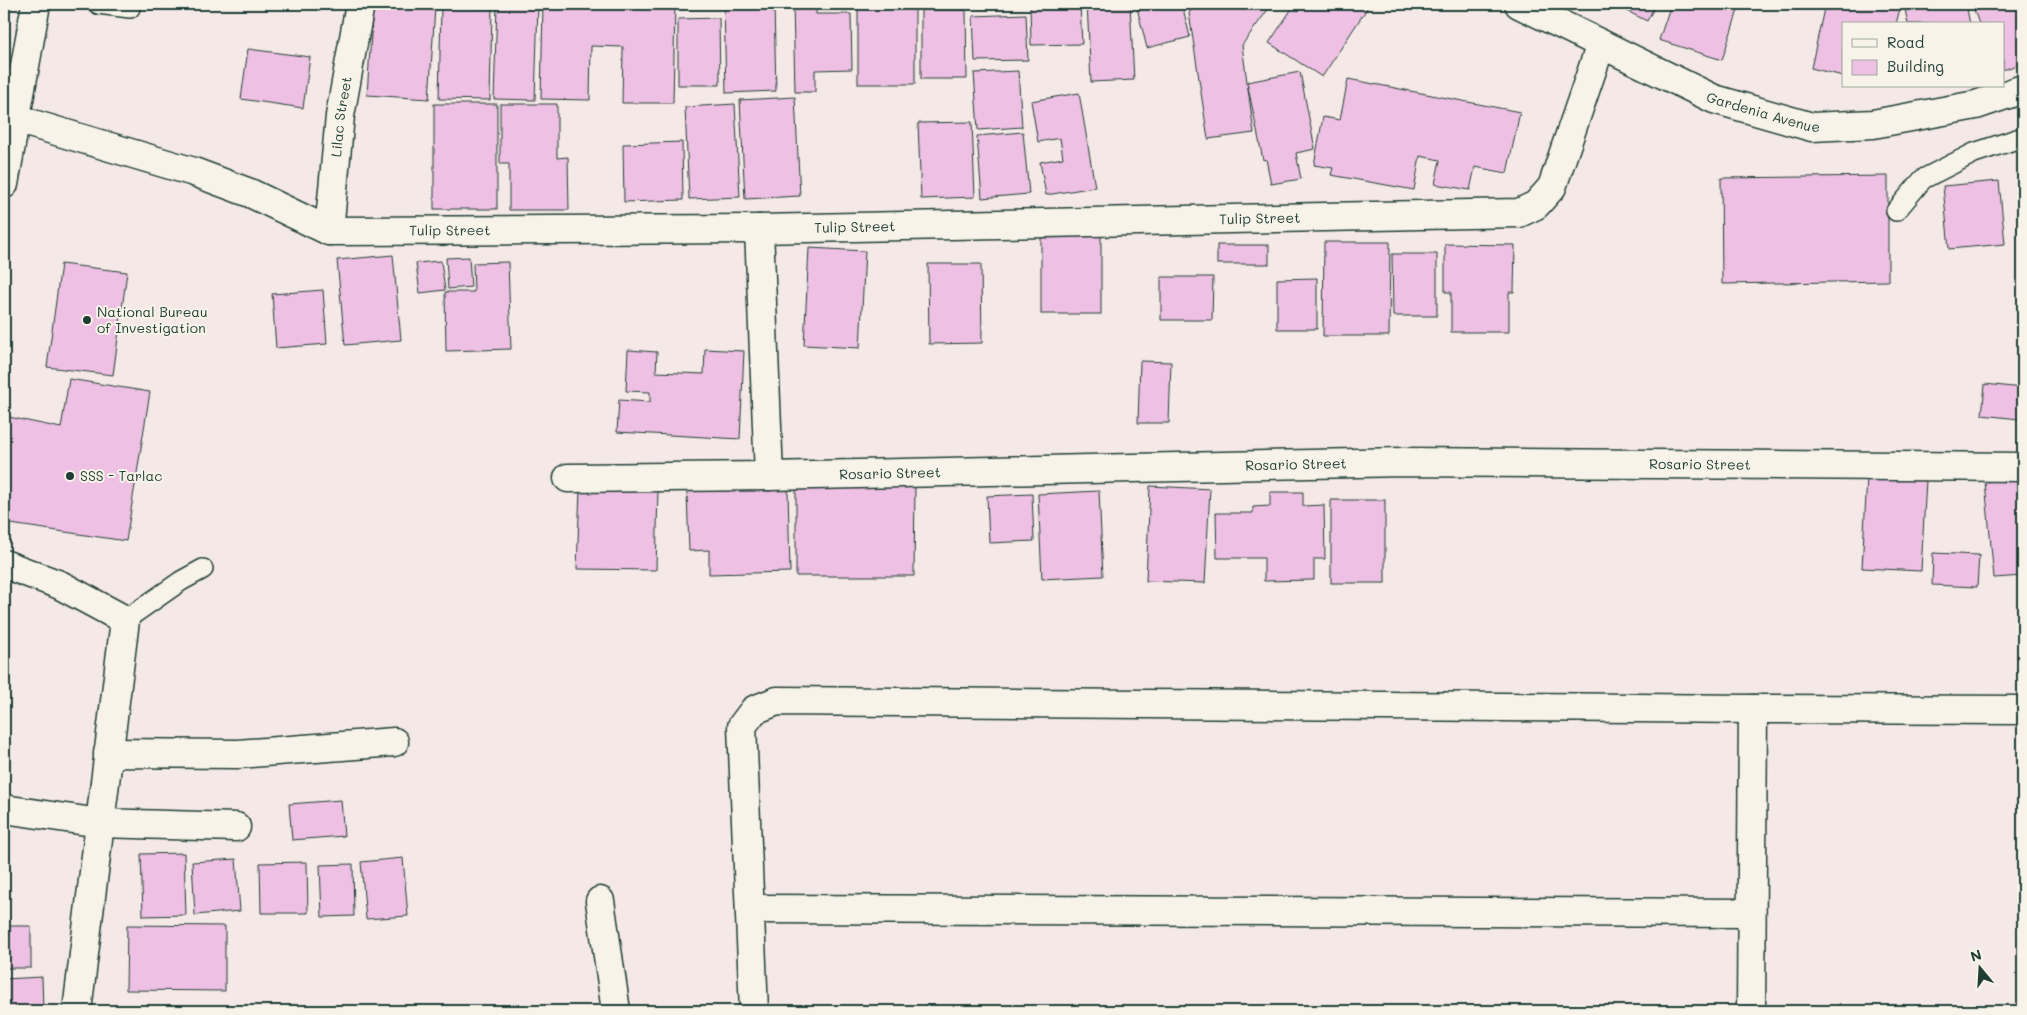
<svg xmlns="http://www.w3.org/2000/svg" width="2027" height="1015" viewBox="0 0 2027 1015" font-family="Mali,sans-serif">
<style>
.building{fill:#eec0e3;stroke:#1f3d34}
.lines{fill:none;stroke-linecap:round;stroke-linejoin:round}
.lane-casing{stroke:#1f3d34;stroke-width:22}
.street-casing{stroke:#1f3d34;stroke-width:31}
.secondary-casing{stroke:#1f3d34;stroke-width:31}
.lane{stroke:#f7f3e8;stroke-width:19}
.street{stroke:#f7f3e8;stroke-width:28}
.secondary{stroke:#f7f3e8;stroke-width:28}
.poi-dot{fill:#1f3d34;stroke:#f7f3e8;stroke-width:2}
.labels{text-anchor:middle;stroke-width:4;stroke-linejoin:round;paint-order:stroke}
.street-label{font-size:14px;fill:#1f3d34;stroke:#f7f3e8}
.poi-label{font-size:14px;fill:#1f3d34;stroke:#f7f3e8;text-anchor:start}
</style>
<rect width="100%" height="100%" fill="#f5e9e7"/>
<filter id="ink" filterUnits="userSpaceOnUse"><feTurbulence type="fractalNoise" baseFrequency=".02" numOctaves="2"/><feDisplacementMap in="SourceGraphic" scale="10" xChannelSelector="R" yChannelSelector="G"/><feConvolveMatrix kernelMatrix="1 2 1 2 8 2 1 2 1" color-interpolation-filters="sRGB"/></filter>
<g filter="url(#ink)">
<g class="building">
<path d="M373,4L435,7L429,99L367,95Z"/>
<path d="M497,4L538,5L535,100L494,99Z"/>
<path d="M543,4L675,6L673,103H622L623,47L591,46L590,100L541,99Z"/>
<path d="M724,4H774L776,91L726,93Z"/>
<path d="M793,4H816V14H851L852,69L815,70V92H795Z"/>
<rect x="858" y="4" width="57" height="80"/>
<path d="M1030,4H1080L1082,44L1031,45Z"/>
<path d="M1087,4H1130L1134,80L1091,82Z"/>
<path d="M1136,4H1182L1190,37L1147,48Z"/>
<path d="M1196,4H1272L1242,45L1254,133L1208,139L1189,13Z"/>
<path d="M1295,4H1370L1322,77L1269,43Z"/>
<path d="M1613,4H1656L1647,21Z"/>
<path d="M1671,4H1740L1722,60L1659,40Z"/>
<path d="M1825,4H1901L1896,24H1843V76L1811,68Z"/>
<path d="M1904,4H1966L1970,24H1908Z"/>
<path d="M1972,4H2023V63L2003,70V24H1979Z"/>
<path d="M441,7L492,8L490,100L439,99Z"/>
<path d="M921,10H966L967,79H921Z"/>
<path d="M1026,14L1028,60L975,61L973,16Z"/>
<path d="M719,18L720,85H678V19Z"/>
<path d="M248,49L310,57L303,108L241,99Z"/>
<path d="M1018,71L1022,127L978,130L974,73Z"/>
<path d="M1300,72L1315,149L1296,153L1301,179L1271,184L1266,159L1263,160L1247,82Z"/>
<path d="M1348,79L1520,112L1507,173L1475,167L1470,190L1435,184L1440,160L1420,156L1414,190L1331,175L1333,168L1314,165L1323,117L1340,120Z"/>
<path d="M1079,93L1095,187L1046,195L1040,162L1063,158L1060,138L1038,142L1031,101Z"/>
<path d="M795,97L800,196L745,199L740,100Z"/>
<rect x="434" y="104" width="63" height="105"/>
<path d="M500,104H557V158L568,157L569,210H509V164H500Z"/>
<path d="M735,104L740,197L689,199L685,107Z"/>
<path d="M972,122L975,197L921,199L918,123Z"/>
<path d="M1023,132L1029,194L982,198L977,136Z"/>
<path d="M682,142L683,200L624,202L623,144Z"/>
<path d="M1888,176V281L1722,284L1721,178Z"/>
<path d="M1999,181L2005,244L1949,249L1943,186Z"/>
<rect x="1041" y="236" width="60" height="78"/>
<path d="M1324,242H1390L1389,336H1323Z"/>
<path d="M1445,244L1515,245L1514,292H1509V332H1451V292H1445Z"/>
<rect x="1217" y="245" width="52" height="19"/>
<path d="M809,248L865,251L860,348L804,345Z"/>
<path d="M1392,254H1437V316H1393Z"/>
<path d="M393,255L401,340L345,345L337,260Z"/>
<path d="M469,257L471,287L448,289L446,258Z"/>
<path d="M441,261L445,290L420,293L416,263Z"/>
<path d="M508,262L511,349L446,351L445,292H474L473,263Z"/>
<path d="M61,264L127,272L113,375L47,367Z"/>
<path d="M928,264H981L982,343L929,344Z"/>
<path d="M1161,277H1213L1212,320H1161Z"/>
<path d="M1317,278V329H1277V279Z"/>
<path d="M323,290L327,344L276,348L272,294Z"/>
<path d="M705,349L744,351L740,439L617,432L619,400L650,402V392L626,391L628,350L657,352L656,372L704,374Z"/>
<path d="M1140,361L1171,362L1169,423H1138Z"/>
<path d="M69,379L150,392L126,541L4,523V416L61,428Z"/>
<path d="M1985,384L2022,388L2019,419L1982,415Z"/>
<path d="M1867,477L1926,480L1921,571L1862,568Z"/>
<path d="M2023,479V576L1994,578L1985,482Z"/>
<path d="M915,486L914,576H796V487Z"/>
<path d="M1150,486L1210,489L1205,583L1146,581Z"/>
<path d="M580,488L658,490L656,570L577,569Z"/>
<path d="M788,488L790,572L709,574V550L689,551L687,491Z"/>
<path d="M1099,491L1103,576L1042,579L1038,494Z"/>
<path d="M1270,492H1303V506L1324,505L1325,559H1314V580L1264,581V558H1217L1216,513H1253V507L1270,506Z"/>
<path d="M1032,494L1034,541L989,543L987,496Z"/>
<rect x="1331" y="500" width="54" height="83"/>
<path d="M1933,553L1979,555L1977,587L1932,585Z"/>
<path d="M341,800L344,836L292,840L289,804Z"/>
<path d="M184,853L186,915L143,916L141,854Z"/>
<path d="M403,858L408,916L366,919L361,862Z"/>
<path d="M236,859L240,911L195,915L192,862Z"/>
<path d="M307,862L308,913H261L260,863Z"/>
<path d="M353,864L354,916L322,917L320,865Z"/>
<path d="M4,911V926H31V968H4Z"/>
<path d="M127,925L225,926V991L126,990Z"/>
<path d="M42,977L43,1011H5L4,979Z"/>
</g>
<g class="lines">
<g class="lane-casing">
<g id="lane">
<path d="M98,4L130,8"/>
<path d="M1896,211L1923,179L1974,153L2023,137"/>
<path d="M125,620L181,581L203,569"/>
</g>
</g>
<g class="street-casing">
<g id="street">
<path id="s1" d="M1519,4L1714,99L1812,127L1873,124L1976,105L2023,89"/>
<path id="s2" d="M16,119L194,172L250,193L329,231L759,229L1519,213L1536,205L1552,187L1601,44"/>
<path d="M759,229L769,476"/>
<path id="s3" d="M329,231L340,116L360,4"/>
<path id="s4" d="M568,478L769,476L1403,462L2023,467"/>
<path d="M4,564L60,585L125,620L100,823L236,827"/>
<path d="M108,753L238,754L394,742"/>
<path d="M4,809L100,823L77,1011"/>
<path d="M600,901L616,1011"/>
<path d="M750,909L1750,913"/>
<path d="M754,1011L742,726L754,710L777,701L1753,709"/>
<path d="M1751,1011L1753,709L2023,710"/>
</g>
</g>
<g class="secondary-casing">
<path id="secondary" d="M4,184L36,4"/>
</g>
<use href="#lane" class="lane"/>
<use href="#street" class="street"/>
<use href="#secondary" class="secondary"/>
</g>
</g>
<g class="poi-dot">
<circle cx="87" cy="320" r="5"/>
<circle cx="70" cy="476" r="5"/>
</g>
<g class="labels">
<g class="street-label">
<text dy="5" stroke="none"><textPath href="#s1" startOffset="268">Gardenia Avenue</textPath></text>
<text dy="5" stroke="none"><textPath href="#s3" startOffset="115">Lilac Street</textPath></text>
<text dy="5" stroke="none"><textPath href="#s2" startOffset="1264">Tulip Street</textPath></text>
<text dy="5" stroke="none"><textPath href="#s2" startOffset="859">Tulip Street</textPath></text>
<text dy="5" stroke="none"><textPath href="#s2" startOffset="454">Tulip Street</textPath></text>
<text dy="5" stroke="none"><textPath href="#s4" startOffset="728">Rosario Street</textPath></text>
<text dy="5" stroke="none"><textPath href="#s4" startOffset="1132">Rosario Street</textPath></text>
<text dy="5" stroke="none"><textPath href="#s4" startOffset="322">Rosario Street</textPath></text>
</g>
<g class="poi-label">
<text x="97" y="317">National Bureau<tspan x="97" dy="16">of Investigation</tspan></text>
<text x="80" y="481">SSS - Tarlac</text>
</g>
</g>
<rect width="2027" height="1015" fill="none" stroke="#f7f3e8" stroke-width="20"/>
<rect x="10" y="10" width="2007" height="995" fill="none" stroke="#1f3d34" stroke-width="2" filter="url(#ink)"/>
<rect x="1842" y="22" width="162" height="65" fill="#f7f3e8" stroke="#a1aaa0"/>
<rect x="1852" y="39" width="25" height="8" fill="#f7f3e8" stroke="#a1aaa0"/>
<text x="1887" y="48" font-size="15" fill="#1f3d34">Road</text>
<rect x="1852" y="60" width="25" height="15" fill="#eec0e3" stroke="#a1aaa0"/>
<text x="1887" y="72" font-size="15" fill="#1f3d34">Building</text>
<g transform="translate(1980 968) rotate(342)" stroke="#f7f3e8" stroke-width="4" paint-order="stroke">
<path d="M0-4L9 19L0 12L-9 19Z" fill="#1f3d34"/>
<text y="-8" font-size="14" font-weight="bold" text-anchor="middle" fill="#1f3d34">N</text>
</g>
</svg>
